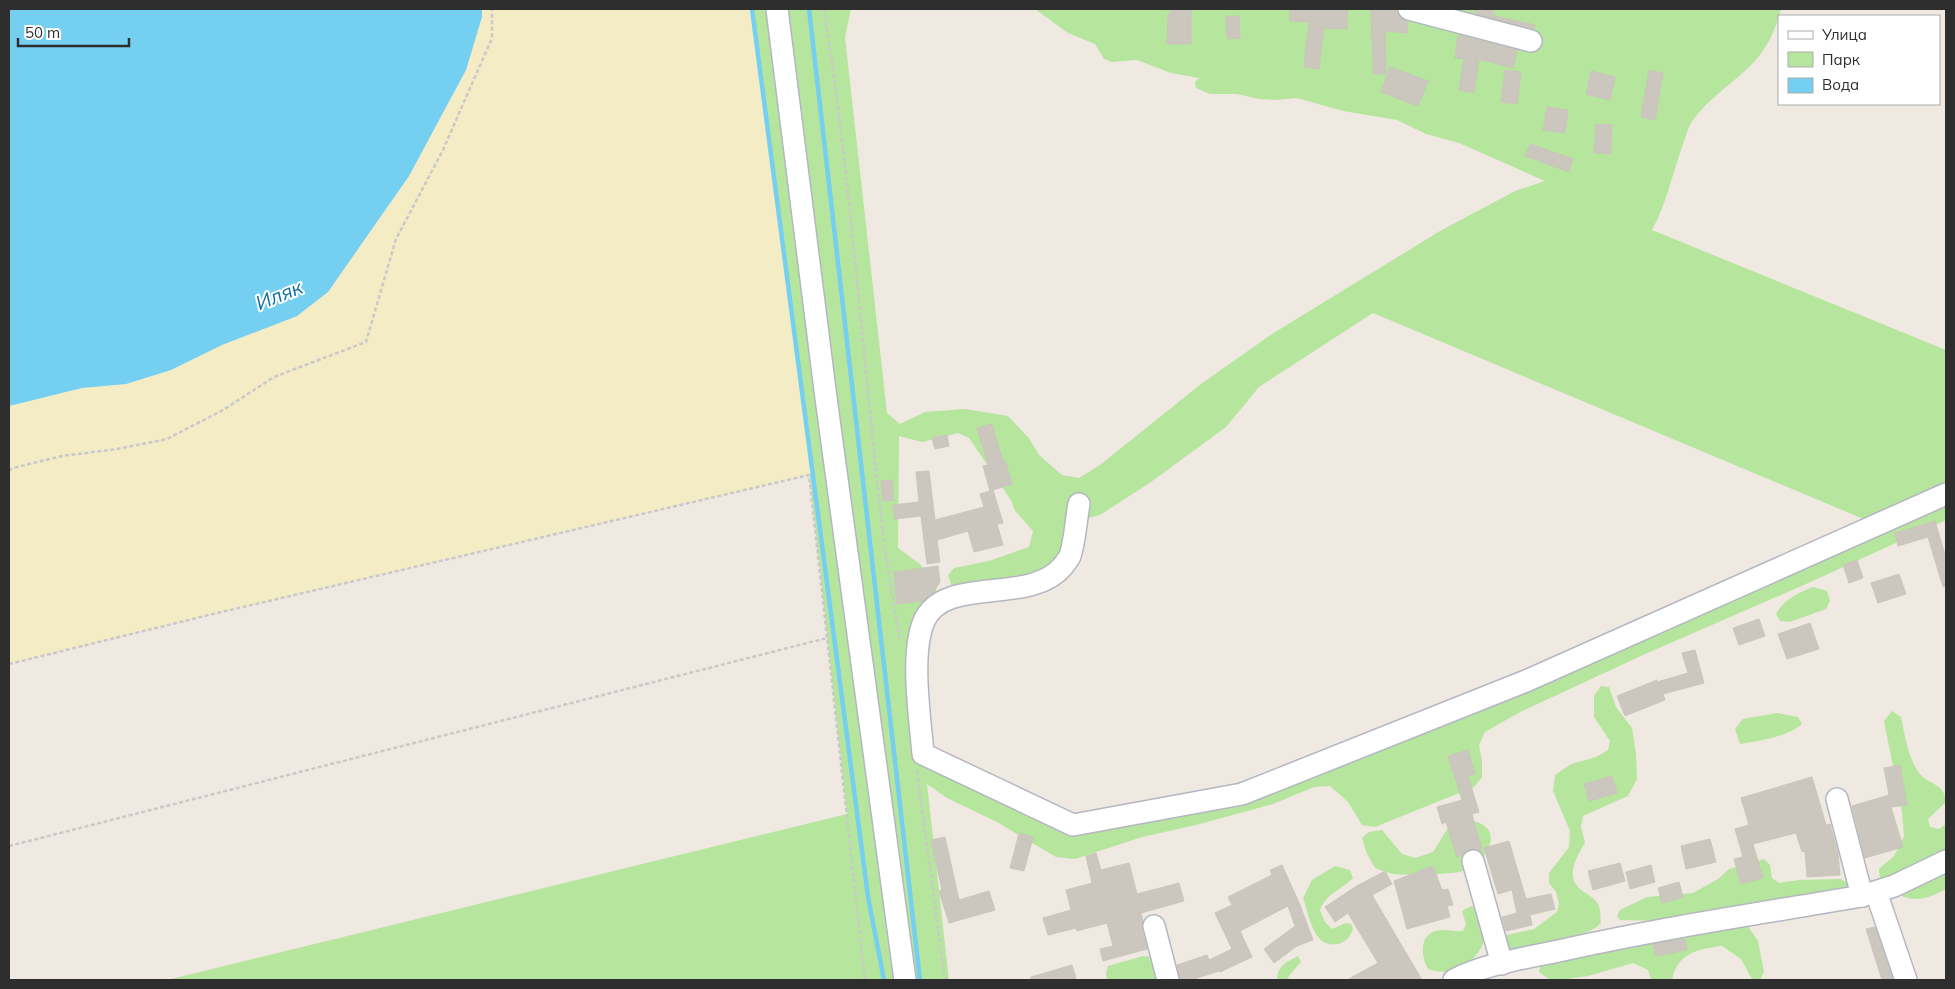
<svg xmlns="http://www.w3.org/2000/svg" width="1955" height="989" viewBox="0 0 1955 989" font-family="Mulish,sans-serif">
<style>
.green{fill:#b6e59e;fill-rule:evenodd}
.sand{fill:#f3ecc5}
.water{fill:#75cff0}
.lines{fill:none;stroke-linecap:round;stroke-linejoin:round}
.stream{stroke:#75cff0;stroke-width:4.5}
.building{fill:#cbc7bf;stroke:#cbc5ba}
.minor-casing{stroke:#b4b7c1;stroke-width:24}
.path{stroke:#c9c9c9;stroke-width:2.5;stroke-dasharray:4 2.5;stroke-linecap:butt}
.minor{stroke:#fff;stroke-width:21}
.labels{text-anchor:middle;stroke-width:4;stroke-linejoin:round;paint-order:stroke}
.water-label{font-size:20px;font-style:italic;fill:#0d6fa3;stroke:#fff}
</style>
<rect width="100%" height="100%" fill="#efe9e1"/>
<g class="green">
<path d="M752,9H851L845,37L887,413L900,424L925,412L965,409L1008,416L1029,438L1039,455L1062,475L1079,478L1100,465L1201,384L1272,334L1440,231L1515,191L1545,181L1459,143L1426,134L1397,120L1343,111L1297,98L1275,100L1259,99L1237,94H1210L1196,88L1195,82L1199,78L1171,73L1137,60L1112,62L1104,59L1095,44L1068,33L1035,9H1781C1776,29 1766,51 1751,65C1732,84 1709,98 1693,120C1688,126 1686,137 1683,144C1673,172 1666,205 1652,230L1946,350V520L1806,584L1643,655L1520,712L1485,732L1479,745L1482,761V777L1474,787L1375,827L1362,825L1348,802L1330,786L1314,787L1273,804L1196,825L1142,837L1075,859L1056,857L997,822L947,798L927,784L949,980H167L847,814L810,480ZM1373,313L1873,523L1242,794L1073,825L923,754L924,620L938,593L920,564L898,548L899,436L922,442L958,433L969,438L1011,500L1015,511L1033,531L1029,547L989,561L954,568L948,575L955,596L1067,573L1085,519L1100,515L1151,482L1226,427L1259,387Z"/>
<path d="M1813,587L1827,591L1830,601L1826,609L1804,617L1789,622L1780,621L1776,614C1784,599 1798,593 1813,587Z"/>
<path d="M1601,686L1609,687L1616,707L1632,728L1636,754L1637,779L1628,796L1583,816L1581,827L1585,843C1577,856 1565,876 1580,889C1586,894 1594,897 1598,904C1601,909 1600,918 1601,923C1589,935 1575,934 1560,939C1540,945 1533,954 1510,954L1502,936L1534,929L1557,912L1559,904L1556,892L1549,883V873L1569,847L1570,831L1553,791L1555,775L1571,764L1596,757L1608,750L1610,741L1594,717V696Z"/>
<path d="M1892,711L1901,717C1905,736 1908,759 1920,774C1930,786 1944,782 1946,802L1928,819L1930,827L1939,829L1946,824V889C1918,905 1904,901 1880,882L1879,869L1894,856L1904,836L1902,812L1884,721Z"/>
<path d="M1777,713L1798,717L1802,724C1788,737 1758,741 1740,744L1735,729L1743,719Z"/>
<path d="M1465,820C1499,822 1497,848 1473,865C1470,867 1466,870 1463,871C1450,875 1409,875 1394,874C1388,873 1381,870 1375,868L1367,854L1362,838L1369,832L1382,830L1402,854L1415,858L1433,852L1448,828Z"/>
<path d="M1764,859L1770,865L1772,878L1779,883L1799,880L1841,879L1853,886V892L1660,921L1620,920L1617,916L1620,910L1647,897L1693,893L1718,879L1729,869Z"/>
<path d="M1335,866L1350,870L1353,878C1342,889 1325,895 1320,910L1325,922L1332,929L1346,923L1351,924L1353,929C1350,937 1345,943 1337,944C1313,949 1309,914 1303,898L1312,880Z"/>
<path d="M1471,906L1480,908C1482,915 1487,924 1486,931C1484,959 1454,979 1428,969C1420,954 1419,930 1443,930C1450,930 1456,932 1463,931L1466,924L1462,911Z"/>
<path d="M1747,925L1758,941L1764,972L1760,980L1752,979L1741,959L1722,946C1698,949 1677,953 1672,980H1651L1648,970L1633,963L1588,976L1559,980H1550L1539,972L1541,962Z"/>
<path d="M1143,956L1153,957L1161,980H1107L1106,973L1108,966Z"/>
<path d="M1298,956L1301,962L1288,977L1289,980H1277C1278,965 1286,962 1298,956Z"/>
</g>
<path class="sand" d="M482,9H752L812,474L213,614L9,664V406L82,388L126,384L171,370L222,345L297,316L328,292L409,176L466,70L482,17Z"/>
<path class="water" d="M9,9H482V17L466,70L409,176L328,292L297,316L222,345L171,370L126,384L82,388L9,406Z"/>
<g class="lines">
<g class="stream">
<path d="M752,9L868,897L884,980"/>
<path d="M809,9L920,980"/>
</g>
</g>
<g class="building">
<path d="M1170,9H1191V44H1167L1168,14H1170Z"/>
<path d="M1290,9H1348L1347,29L1324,28L1319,69L1304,67L1309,22L1290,21Z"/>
<path d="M1371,9H1397L1400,18L1408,22L1407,33L1385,31L1386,74H1373Z"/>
<path d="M1475,9H1492L1494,16L1535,25L1534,29L1476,14Z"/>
<path d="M1226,16H1239L1240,38L1227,39Z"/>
<path d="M1458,35L1517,50L1513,68L1479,59L1474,93L1459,90L1464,59L1455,58Z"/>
<path d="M1390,67L1428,81L1418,106L1381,92Z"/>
<path d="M1505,70L1521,72L1517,104L1501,102Z"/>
<path d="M1649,70L1663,73L1655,120L1641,117Z"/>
<path d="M1591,71L1615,77L1610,100L1586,94Z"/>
<path d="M1547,107L1568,110L1565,133L1543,130Z"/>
<path d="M1596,124L1612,125L1611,154L1594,153Z"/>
<path d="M1530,144L1573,159L1569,172L1525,156Z"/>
<path d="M992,424L1003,461L1005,460L1012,484L990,491L983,466L988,465L977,428Z"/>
<path d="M947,435L949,446L935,449L932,438Z"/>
<path d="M929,471L935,520L984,507L980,494L993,490L1003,523L997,524L1003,545L974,552L968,531L937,540L940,562L927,564L921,516L895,519L893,505L919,502L916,472Z"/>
<path d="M892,480L894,500L883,501L881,481Z"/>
<path d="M1935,521L1946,558V586L1943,587L1928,537L1898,546L1895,533Z"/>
<path d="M1857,560L1863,578L1849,583L1843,565Z"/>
<path d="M938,566L940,582L932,594L923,601L897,604L894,572Z"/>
<path d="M1899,574L1906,594L1878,603L1871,583Z"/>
<path d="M1759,619L1765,636L1739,645L1733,628Z"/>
<path d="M1810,623L1819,649L1787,659L1778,634Z"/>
<path d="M1695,650L1704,683L1663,694L1665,700L1625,716L1617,696L1657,680V682L1688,673L1682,653Z"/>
<path d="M1468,750L1475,774L1468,776L1479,812L1472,814L1482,850L1470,849L1462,855L1457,857L1446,822L1442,824L1437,807L1462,800L1448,756Z"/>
<path d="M1900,765L1907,805L1891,807L1903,847L1865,858L1852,806L1889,795L1884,768Z"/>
<path d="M1612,776L1617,793L1589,801L1584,784Z"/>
<path d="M1812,777L1826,825L1830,824L1838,854L1840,875L1807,877L1805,851L1802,852L1796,833L1753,844L1763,878L1741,884L1734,859L1743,857L1735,829L1749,825L1741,798Z"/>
<path d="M1019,833L1033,837L1024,871L1010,868Z"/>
<path d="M945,837L959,900L989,891L995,910L949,923L939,891L942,890L931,840Z"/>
<path d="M1710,839L1716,862L1686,869L1681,846Z"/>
<path d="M1509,841L1526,899L1551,894L1555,909L1530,915L1532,925L1506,931L1502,917L1517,913L1512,890L1498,894L1484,848Z"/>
<path d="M1096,853L1101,870L1129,863L1137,894L1179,883L1184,901L1141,913L1143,921L1142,929L1147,949L1103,961L1100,949L1113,946L1107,923L1077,931L1076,928L1048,935L1043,918L1071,910L1066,890L1092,883L1086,856Z"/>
<path d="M1620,863L1625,881L1593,890L1588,871Z"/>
<path d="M1282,865L1300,905L1313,940L1297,946L1274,963L1264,949L1295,926L1288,906L1240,931L1252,957L1220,972L1219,971L1191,980H1180L1177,965L1207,955L1209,960L1232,949L1215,913L1232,905L1228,897L1272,875L1270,870Z"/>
<path d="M1651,865L1655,882L1630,889L1626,872Z"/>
<path d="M1433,866L1442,890L1448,889L1453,905L1447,906L1450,917L1407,929L1394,881Z"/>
<path d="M1385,871L1392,884L1372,895L1422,980H1347L1378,963L1348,913L1335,922L1325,907L1355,887Z"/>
<path d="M1679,882L1683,897L1662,903L1658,888Z"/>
<path d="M1875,927L1893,980H1882L1866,929Z"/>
<path d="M1685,939L1687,950L1656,956L1653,944Z"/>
<path d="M1072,965L1076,978L1068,980H1031V977Z"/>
</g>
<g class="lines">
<g class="minor-casing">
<g id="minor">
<path d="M777,9L826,398L905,980"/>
<path d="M1409,9L1531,41"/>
<path d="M1079,504C1076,520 1075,541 1070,556C1068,560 1065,563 1063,566C1030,606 945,574 924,621C910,654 920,717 923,754L1073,825L1242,794L1526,681L1946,494"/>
<path d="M1837,799L1862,896"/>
<path d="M1473,861L1502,964"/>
<path d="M1876,892L1906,980"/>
<path d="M1154,926L1168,980"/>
<path d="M1454,980C1487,963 1527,958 1563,950C1662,928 1762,913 1862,896L1894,886L1946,861"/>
</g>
</g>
<g class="path">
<path d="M824,9C851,183 863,359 883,534C887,570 895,606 900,642"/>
<path d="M9,471L13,468L62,456L117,449L167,439L223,410L274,377L366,342L396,239L443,150L492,38V9"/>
<path d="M9,664L213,614L809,475L865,980"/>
<path d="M917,771L945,980"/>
<path d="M9,846L827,638"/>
</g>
<use href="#minor" class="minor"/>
</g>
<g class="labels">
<g class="water-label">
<text transform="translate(279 295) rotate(-22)" y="7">Иляк</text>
</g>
</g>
<rect width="1955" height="989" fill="none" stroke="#2e2e2e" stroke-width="20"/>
<rect x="1778" y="15" width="162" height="90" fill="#ffffff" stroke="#ababab"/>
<rect x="1788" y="31" width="25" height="8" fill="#ffffff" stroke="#ababab"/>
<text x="1822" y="40" font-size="15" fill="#2e2e2e">Улица</text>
<rect x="1788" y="52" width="25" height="15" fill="#b6e59e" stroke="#ababab"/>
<text x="1822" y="65" font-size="15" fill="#2e2e2e">Парк</text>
<rect x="1788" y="78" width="25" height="15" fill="#75cff0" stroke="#ababab"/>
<text x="1822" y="90" font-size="15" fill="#2e2e2e">Вода</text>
<path d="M18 38v8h111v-8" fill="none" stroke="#2e2e2e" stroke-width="2.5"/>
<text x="25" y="38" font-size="15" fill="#2e2e2e" stroke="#ffffff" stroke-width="4" paint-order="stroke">50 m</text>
</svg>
